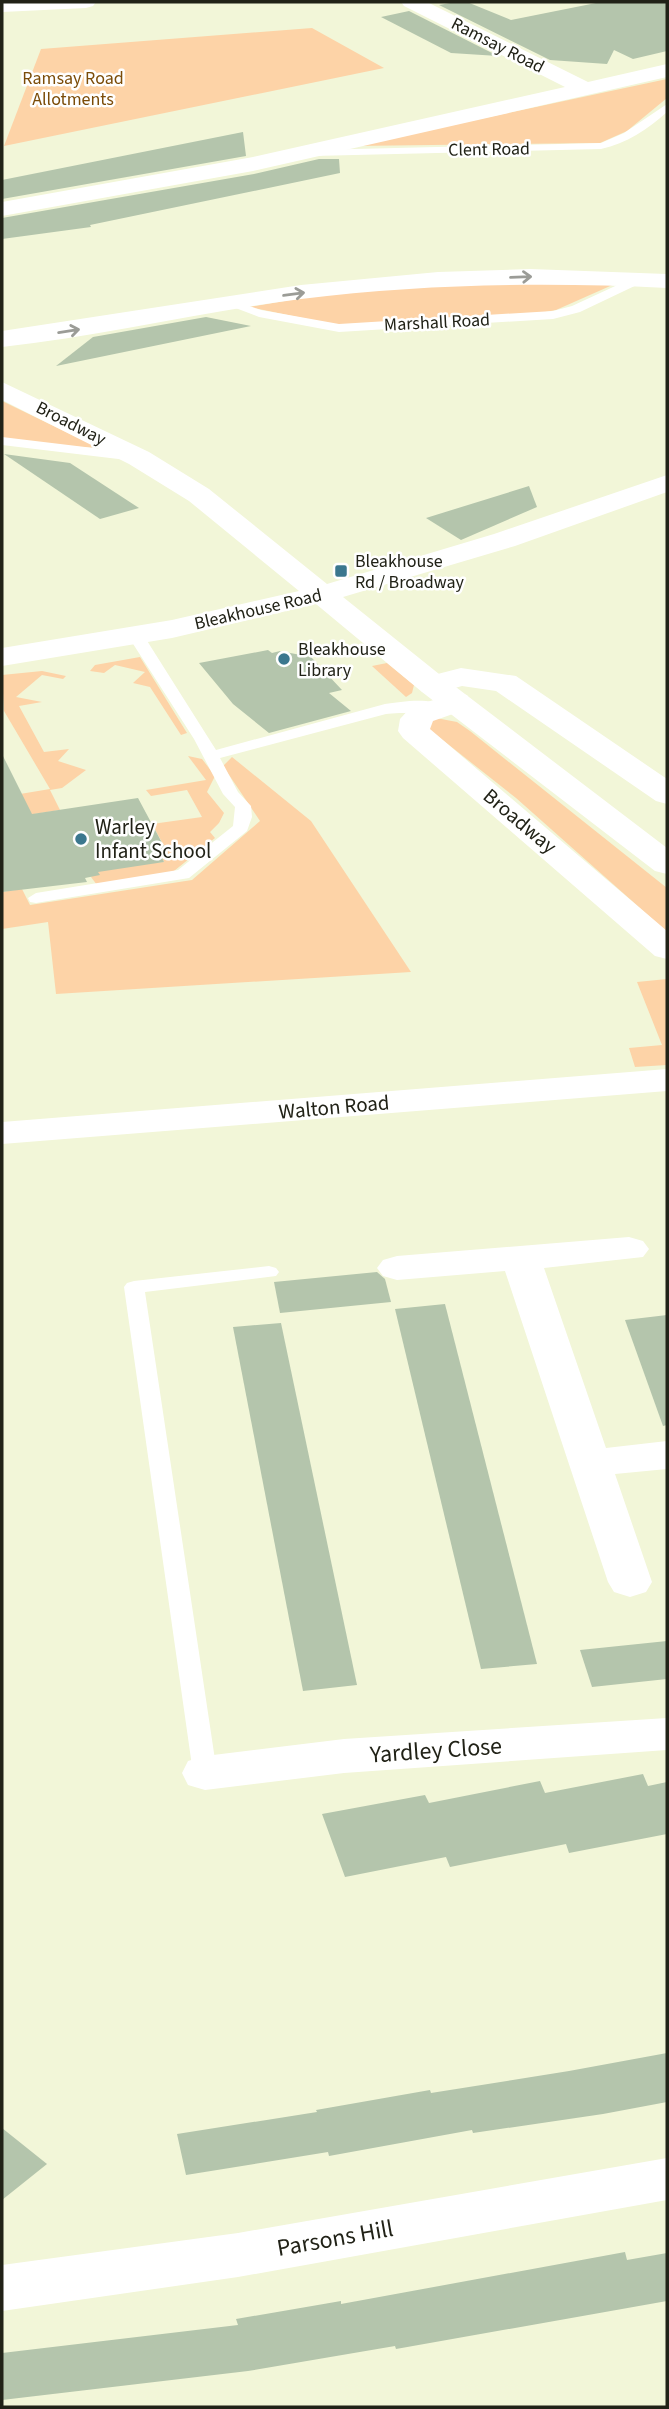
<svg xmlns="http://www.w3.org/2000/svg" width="669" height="2409" viewBox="0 0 669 2409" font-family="'Source Sans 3',sans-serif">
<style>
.green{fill:#fdd3a7}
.building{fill:#b4c5ac}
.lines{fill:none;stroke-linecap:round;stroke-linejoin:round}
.service{fill:#fff;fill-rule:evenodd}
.minor{fill:#fff;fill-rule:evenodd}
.tertiary{fill:#fff;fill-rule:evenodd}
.oneway{stroke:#9b9c97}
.poi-dot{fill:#3b778e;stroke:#fff;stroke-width:2.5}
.labels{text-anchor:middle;stroke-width:5;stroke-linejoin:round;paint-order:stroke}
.far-street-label{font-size:18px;fill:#212217;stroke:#fff}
.far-park-label{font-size:18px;fill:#7b4c08;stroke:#fff}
.far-poi-label{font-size:18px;fill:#212217;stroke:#fff;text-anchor:start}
.street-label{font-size:21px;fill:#212217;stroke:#fff}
.poi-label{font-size:21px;fill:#212217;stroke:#fff;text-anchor:start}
.near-street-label{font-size:24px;fill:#212217;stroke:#fff}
</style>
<rect width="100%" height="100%" fill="#f2f6d8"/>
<g class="green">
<path d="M312,28L384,68L4,146L41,49Z"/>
<path d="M667,79V98L627,131L600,143L354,146Z"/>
<path d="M464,282L617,283L556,310L540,313L336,325L249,307L331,293Z"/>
<path d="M2,401L99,448L26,444L2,438Z"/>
<path d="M140,657L187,733L181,735L150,687L133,683L145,672L115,665L104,673L90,671L95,665Z"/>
<path d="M387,663L414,685L412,693L406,697L372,666Z"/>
<path d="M42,671L66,676L63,679L42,675L16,697L42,702L19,706L44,752L69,749L58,761L86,770L62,788L50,790L60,810L2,819V797L50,789L4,711L2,675Z"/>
<path d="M436,718L457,722L470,731L667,888V932L516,798L430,730L426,720Z"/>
<path d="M188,756L202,759L215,776L207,792L224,813L219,823L210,832L215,838L169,875L97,885L91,877L96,868L164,862L161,855L168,853L152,824L202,817L187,790L151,796L146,790L206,780Z"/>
<path d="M232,757L311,821L411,972L56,994L48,922L2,929V892L22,889L30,905L192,880L260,821L223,766Z"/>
<path d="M667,979V1065L635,1067L629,1048L662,1045L637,982Z"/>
</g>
<g class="building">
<path d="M456,2H467L511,20L601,2H667V51L633,59L614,50L607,64L550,60L439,5Z"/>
<path d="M409,11L498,56L451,53L381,17Z"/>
<path d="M243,132L246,156L2,199V180Z"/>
<path d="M319,159H339L340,173L90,225L91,227L2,239V218L254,174Z"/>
<path d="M206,317L251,326L56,366L93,337Z"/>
<path d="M4,454L70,463L139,508L100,519Z"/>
<path d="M529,486L537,507L461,540L426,518Z"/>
<path d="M268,650L272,653L280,651L311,657L342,690L329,693L351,711L269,733L233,704L199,663Z"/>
<path d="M2,754L32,814L138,798L168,854L161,855L164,862L98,872L100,875L85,878L87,882L2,892Z"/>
<path d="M377,1272L385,1279L391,1302L280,1313L274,1282Z"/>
<path d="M445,1304L537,1664L481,1669L395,1309Z"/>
<path d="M667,1315V1425L663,1426L625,1320Z"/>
<path d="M281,1323L357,1685L303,1691L233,1327Z"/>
<path d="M667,1641V1679L592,1687L580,1650Z"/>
<path d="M643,1774L648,1786L667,1782V1834L569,1853L566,1844L450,1867L446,1857L345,1877L322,1814L425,1795L429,1803L540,1781L545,1793Z"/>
<path d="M667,2053V2102L603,2114L473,2133L472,2130L329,2156L328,2152L186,2175L177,2134L317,2112L316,2110L430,2090L431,2093L569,2071Z"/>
<path d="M2,2128L47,2164L2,2200Z"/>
<path d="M625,2252L627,2260L667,2253V2301L396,2349L395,2346L248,2371L2,2400V2353L238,2325L236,2319L341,2301V2304Z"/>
</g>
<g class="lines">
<g class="service">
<path d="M667,104V112C647,130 627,143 601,149L313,156L307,153L313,150L601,143L624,133Z"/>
<path d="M639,275L643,276V282L580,312L553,319L339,332L259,317L225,304L231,300L261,310L339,324L553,311L572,306Z"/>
<path d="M2,437L135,453L142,457L135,461L2,445Z"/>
<path d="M136,631L144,636L216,750L385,704C402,702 431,696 445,708C438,714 399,712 386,714L220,758L238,792L251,806L252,817L247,831L189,878L36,903L30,902L28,898L36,893L178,870L233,826L235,807L223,794L194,739L128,636Z"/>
<path d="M269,1266L276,1268L279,1272L276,1276L145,1292L217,1773L213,1779L205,1781L197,1779L193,1773L124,1287L127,1283L134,1281Z"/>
</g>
<g class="minor">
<path d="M2,2H96L93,6L86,8L2,12Z"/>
<path d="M401,2H427L588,82L667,64V77L253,171L2,216V202L253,157L565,87L404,6Z"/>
<path d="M530,269L667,274V288C545,282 423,284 301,299C201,312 102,336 2,347V331L301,285L438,272Z"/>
<path d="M461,668L516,676L667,779V804L656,801L496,691L462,686L433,694L422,692L418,685L422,678Z"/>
<path d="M456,693L467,695L472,702L467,709L433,721L430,729L667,931V959L655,956L403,738L398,731L400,719L411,707Z"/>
<path d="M667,1069V1091L2,1144V1122Z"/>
<path d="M629,1237L643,1241L649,1249L643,1257L544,1268L606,1448L667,1441V1469L615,1474L652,1582L646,1592L630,1597L614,1592L608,1582L505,1271L397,1280L383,1276L377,1268L383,1260L397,1256Z"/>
<path d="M667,1718V1750L344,1773L205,1790L188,1785L182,1773L188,1761L205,1756L344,1739Z"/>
<path d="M667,2158V2200L238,2277L2,2311V2265L238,2233Z"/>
</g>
<path class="tertiary" d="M2,382L149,452L209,489L327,584L494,534L667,475V492L515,546L343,597L444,678L667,848V874L655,871L422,692L316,604L172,638L2,666V648L172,620L299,591L189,501L129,464L2,400Z"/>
</g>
<defs><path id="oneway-shaft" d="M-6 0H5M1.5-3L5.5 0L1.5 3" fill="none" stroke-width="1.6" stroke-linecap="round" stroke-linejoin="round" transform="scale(1.75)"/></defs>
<g class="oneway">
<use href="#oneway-shaft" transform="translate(521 277) rotate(-2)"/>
<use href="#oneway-shaft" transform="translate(294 294) rotate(-8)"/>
<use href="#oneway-shaft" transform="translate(69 331) rotate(-9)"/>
</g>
<g class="poi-dot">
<rect x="334" y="564" width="14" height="14" rx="3.5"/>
<circle cx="284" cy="659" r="7"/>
<circle cx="81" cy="839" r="7"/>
</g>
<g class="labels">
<g class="far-street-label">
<text transform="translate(498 45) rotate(27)" y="6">Ramsay Road</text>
<text transform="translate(489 149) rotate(-1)" y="6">Clent Road</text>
<text transform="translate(437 322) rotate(-3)" y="6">Marshall Road</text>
<text transform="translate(71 423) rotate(27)" y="6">Broadway</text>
<text transform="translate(258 609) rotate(-13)" y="6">Bleakhouse Road</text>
</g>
<g class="far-park-label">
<text x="73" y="84">Ramsay Road<tspan x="73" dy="21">Allotments</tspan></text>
</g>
<g class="far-poi-label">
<text x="355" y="567">Bleakhouse<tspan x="355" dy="21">Rd / Broadway</tspan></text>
<text x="298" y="655">Bleakhouse<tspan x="298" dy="21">Library</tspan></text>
</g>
<g class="street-label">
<text transform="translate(520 821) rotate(40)" y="7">Broadway</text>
<text transform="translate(334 1107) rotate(-5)" y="7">Walton Road</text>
</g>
<g class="poi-label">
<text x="95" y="834">Warley<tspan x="95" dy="24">Infant School</tspan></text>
</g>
<g class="near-street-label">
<text transform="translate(436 1750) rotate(-4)" y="8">Yardley Close</text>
<text transform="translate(335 2238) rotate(-10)" y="8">Parsons Hill</text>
</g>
</g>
<rect width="669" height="2409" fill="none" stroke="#212217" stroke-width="7"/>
</svg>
